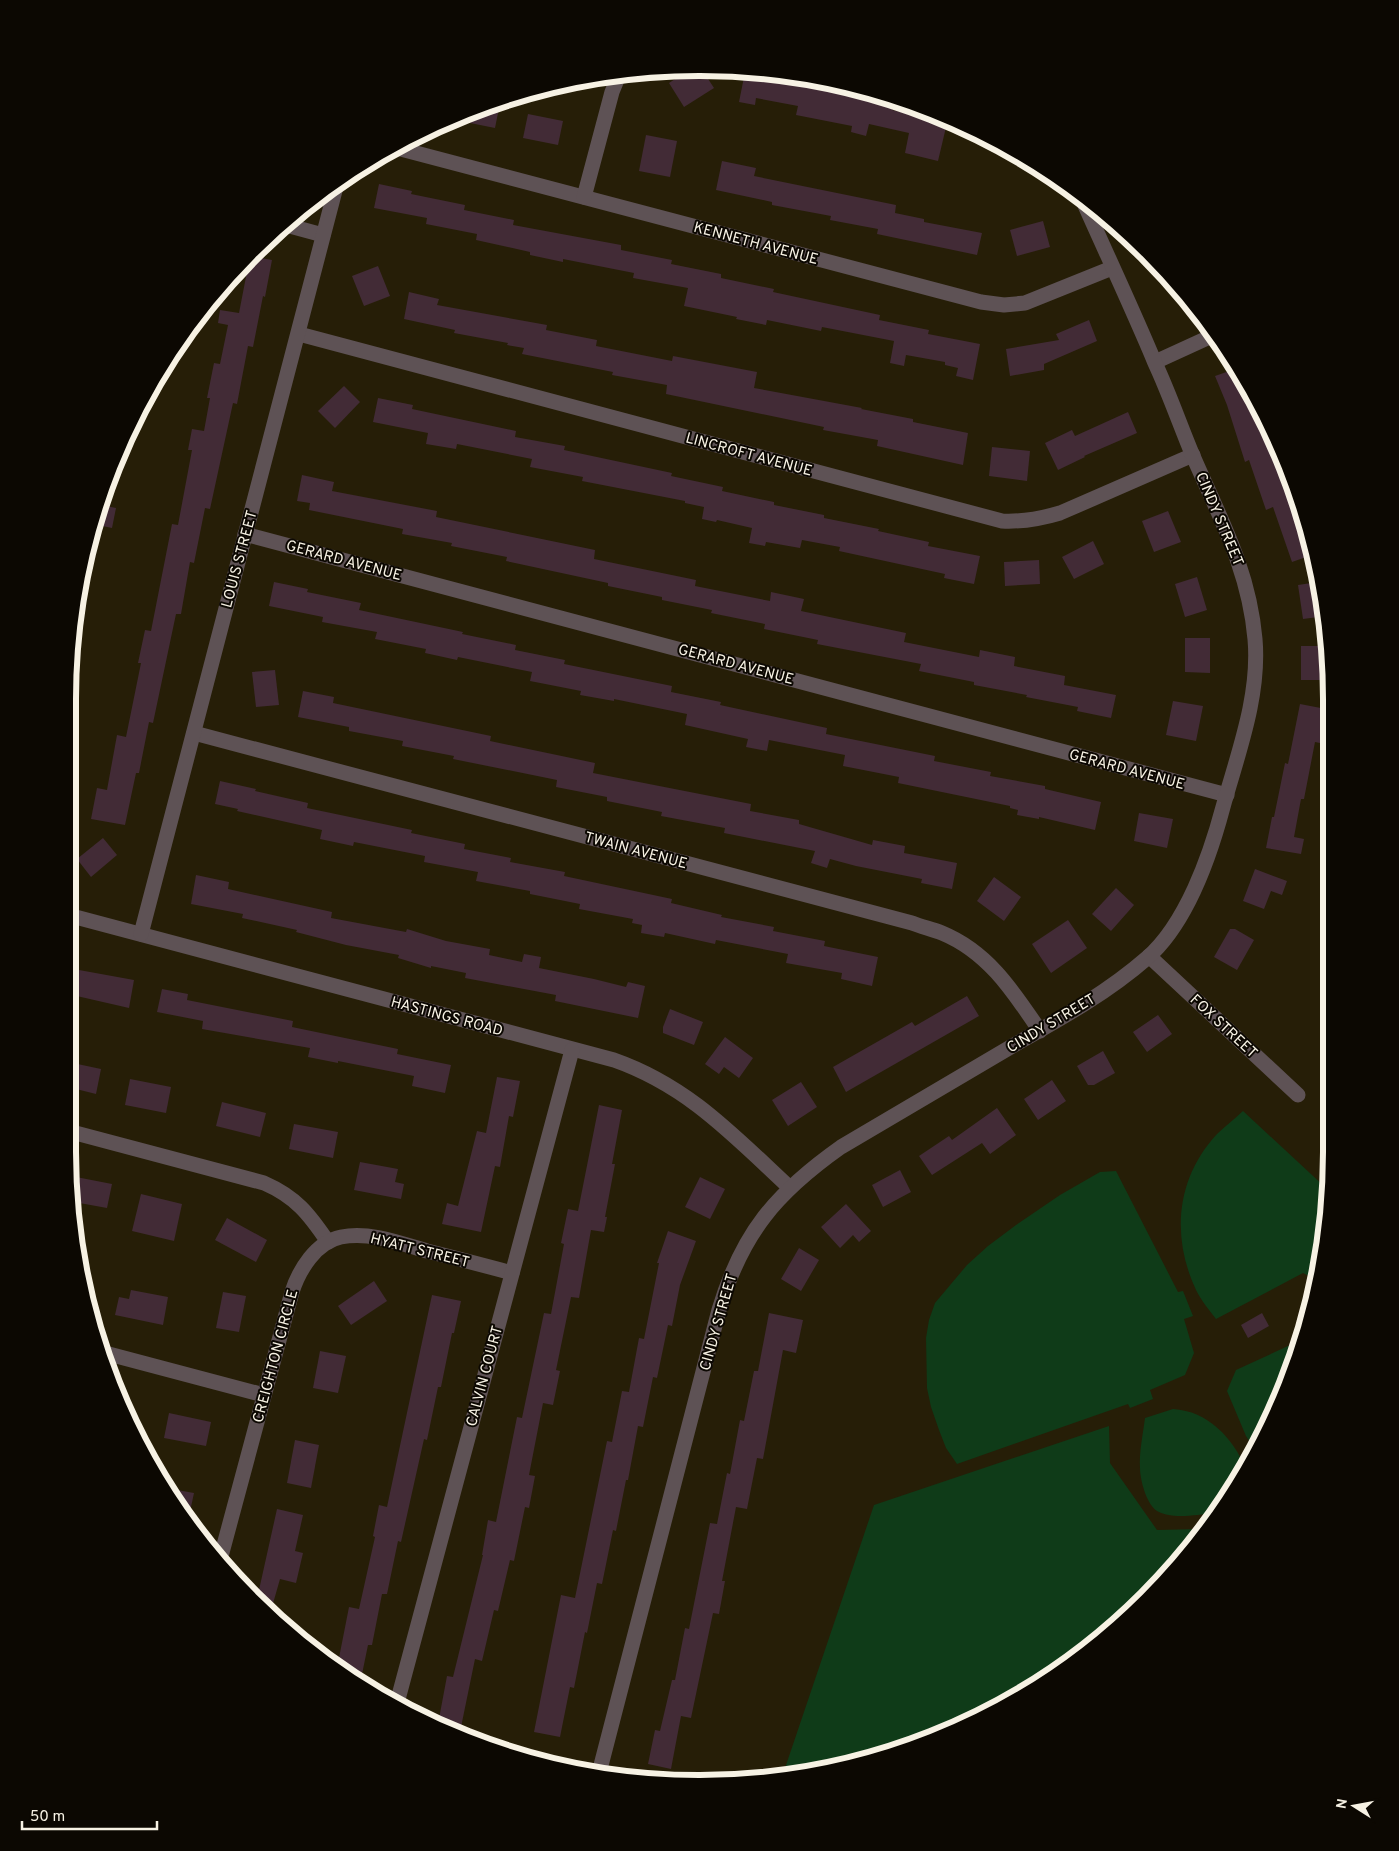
<svg xmlns="http://www.w3.org/2000/svg" width="1399" height="1851" viewBox="0 0 1399 1851" font-family="Overpass,sans-serif">
<style>
.green{fill:#0f3b18}
.building{fill:#422b36}
.lines{fill:none;stroke-linecap:round;stroke-linejoin:round}
.minor{stroke:#5e5255;stroke-width:15}
.labels{text-anchor:middle;stroke-width:4;stroke-linejoin:round;paint-order:stroke}
.street-label{font-size:15px;fill:#f7f2e4;stroke:#0c0802}
.rim{fill:none;stroke:#f7f2e4;stroke-width:6}
</style>
<rect width="100%" height="100%" fill="#261e07"/>
<g class="green">
<path d="M1243,1111L1326,1188V1234L1317,1273L1307,1275L1303,1273L1216,1319C1209,1310 1201,1300 1196,1290C1171,1237 1176,1178 1217,1134C1225,1126 1235,1119 1243,1111Z"/>
<path d="M1116,1171L1178,1292L1183,1291L1193,1316L1184,1319L1194,1353L1185,1375L1150,1390L1153,1399L1130,1408L1128,1404L957,1464L946,1448L939,1430L931,1407L927,1388L926,1338L929,1320L935,1303L967,1265L988,1246L1016,1225L1060,1195L1100,1172Z"/>
<path d="M1301,1340L1298,1354L1255,1450L1246,1436L1227,1391L1236,1370Z"/>
<path d="M1173,1409C1208,1411 1233,1438 1246,1469L1212,1513C1198,1515 1172,1519 1159,1512C1147,1507 1140,1480 1140,1468C1139,1452 1143,1434 1145,1418Z"/>
<path d="M1109,1426L1110,1463L1157,1530L1200,1529L1147,1598L1051,1677L902,1750L783,1774L874,1505Z"/>
</g>
<g class="building">
<path d="M692,68H701L714,88L684,107L669,83Z"/>
<path d="M745,72L779,75L778,81L893,105L892,110L947,123L938,161L905,153L909,133L869,124L866,136L851,132L852,126L796,115L798,106L756,98L755,105L739,102Z"/>
<path d="M500,103L495,128L450,119L457,116Z"/>
<path d="M528,114L563,121L558,145L523,138Z"/>
<path d="M646,135L677,141L670,177L639,171Z"/>
<path d="M722,161L756,168L754,176L896,205L895,213L924,219V222L982,233L977,255L877,234L878,229L830,220L831,216L772,205V202L716,190Z"/>
<path d="M379,184L412,191L411,194L465,205L464,210L514,220L513,225L621,245V250L672,260L671,264L721,274V278L774,289L773,292L880,315L879,320L929,330L928,334L980,344L973,380L956,376L958,368L945,365V362L906,355L904,366L890,363L894,341L822,327L821,331L767,320L766,325L736,319L737,317L684,306L688,288L633,278L634,273L563,259V262L530,255V252L476,240L477,234L426,224L427,218L374,208Z"/>
<path d="M1043,221L1050,247L1017,256L1010,230Z"/>
<path d="M250,256L272,260L265,297L263,296L253,347L248,346L237,404L233,403L210,509L205,508L194,563L190,562L181,614H176L153,723L149,722L139,773H136L125,825L91,819L97,788L107,790L117,735L126,737L141,663H138L145,630L151,631L172,524L178,525L192,450H188L192,429L204,431L210,398H207L214,363L220,364L228,325L218,323L220,310L239,313Z"/>
<path d="M378,266L390,296L364,306L352,276Z"/>
<path d="M409,292L439,299L437,305L547,325L546,330L597,340L596,346L672,361L673,356L757,372L754,388L862,408L861,409L913,419V422L968,433L963,465L877,446L878,440L823,430L824,427L666,394L667,385L612,375L613,372L522,354L524,348L507,345L508,343L454,333L455,330L404,319Z"/>
<path d="M1089,320L1097,341L1044,364V370L1010,376L1006,349L1059,340L1056,334Z"/>
<path d="M1235,369L1250,399L1263,439L1269,437L1276,452L1272,453L1283,488L1292,485L1298,496L1312,555L1292,562L1273,507L1266,510L1249,460L1245,462L1227,405L1215,376Z"/>
<path d="M344,386L360,402L335,428L318,411Z"/>
<path d="M378,398L413,405L412,409L516,431L515,437L565,446L564,450L672,473L671,476L723,487L722,491L774,502V505L824,515V518L879,529L878,531L929,542L928,546L980,556L974,584L944,578L945,574L839,551L840,547L802,540L800,548L766,542L765,546L749,543L752,528L717,520L716,522L702,519L704,507L685,503V501L582,481L583,477L530,467L532,459L457,444L456,449L426,444L428,433L373,422Z"/>
<path d="M1128,412L1137,433L1084,456L1085,457L1058,470L1045,443L1072,430L1075,436Z"/>
<path d="M992,447L1030,451L1027,481L989,476Z"/>
<path d="M302,475L334,482L332,491L437,511L436,517L595,550L594,559L696,580L695,586L770,601L771,592L804,599L801,611L906,633L904,642L979,657L980,650L1015,657L1014,666L1065,676L1064,685L1116,695L1111,718L1077,711L1078,707L1026,697L1027,695L974,685V682L919,671L921,664L817,644L818,640L764,629L765,624L711,613L712,610L662,600V597L608,586V583L506,561L507,557L451,546L452,543L402,534L403,529L309,510L310,503L297,501Z"/>
<path d="M101,505L116,508L112,528L93,524Z"/>
<path d="M1168,511L1181,542L1154,552L1142,521Z"/>
<path d="M1093,541L1104,564L1074,579L1062,557Z"/>
<path d="M1039,560L1040,584L1005,586L1004,562Z"/>
<path d="M1197,577L1207,610L1185,617L1175,584Z"/>
<path d="M274,582L308,589L307,592L361,603L359,610L463,632L462,634L516,645L515,650L565,660L564,664L672,686L671,692L721,702L720,705L827,728L826,734L935,756L934,761L991,772L990,776L1045,786V789L1101,802L1095,830L1039,817V819L1017,815L1018,810L1010,808V806L898,783L899,777L843,766L845,755L769,740L767,751L746,747L748,739L685,725L687,714L614,699V701L580,695L581,691L530,681L532,672L458,657L457,660L425,653L426,649L375,639L377,632L322,622L323,617L269,606Z"/>
<path d="M1318,582L1326,616L1303,619L1298,585Z"/>
<path d="M1185,638H1210V673L1185,672Z"/>
<rect x="1301" y="646" width="23" height="34"/>
<path d="M275,670L279,705L256,707L252,672Z"/>
<path d="M303,691L334,697L333,703L491,736L490,741L595,763L593,773L751,804L750,811L799,820V824L872,845L873,840L905,846L904,853L957,863L952,889L921,883L922,879L856,866L830,859L827,868L811,863L815,851L724,833L725,828L661,816L662,812L607,801V797L556,787L557,780L453,759L454,756L402,746L403,741L349,731V727L298,717Z"/>
<path d="M1173,701L1203,706L1196,741L1166,735Z"/>
<path d="M1300,704L1326,709L1320,743L1315,742L1304,799H1301L1294,837L1304,839L1301,854L1266,848L1272,817H1274L1285,763L1288,764Z"/>
<path d="M220,781L256,789L255,791L308,803L307,808L412,830L411,833L465,844L464,849L511,858L510,862L565,872L564,876L672,899L671,903L722,915L721,917L774,927L773,931L825,941L824,946L878,957L872,986L841,979L842,973L786,963L788,954L716,940L715,944L665,933L664,937L641,933L642,925L632,923L633,919L579,909L580,904L530,894V891L476,881L478,872L424,862L425,856L354,842L353,846L320,839L322,830L237,811L238,809L215,804Z"/>
<path d="M1139,813L1173,819L1167,848L1134,841Z"/>
<path d="M103,838L117,855L91,877L77,859Z"/>
<path d="M1255,869L1287,881L1282,895L1271,891L1264,909L1243,901Z"/>
<path d="M196,875L229,882L228,889L332,912L331,918L406,932L407,929L446,941L490,949L489,955L522,962L524,954L541,957L539,968L594,979L626,987L628,982L645,986L638,1018L555,1001L556,995L465,978L466,973L431,966V968L398,958L399,955L346,945L296,932L297,930L242,918L243,914L191,904Z"/>
<path d="M994,877L1021,897L1004,921L977,901Z"/>
<path d="M1116,888L1134,905L1111,931L1092,914Z"/>
<path d="M1068,920L1087,948L1051,973L1032,944Z"/>
<path d="M1230,929H1235L1254,940L1237,970L1214,957Z"/>
<path d="M68,968L134,980L129,1008L68,994Z"/>
<path d="M162,989L188,994L187,1000L293,1021L292,1027L398,1049L397,1054L451,1065L445,1093L412,1086L414,1076L338,1061V1063L308,1057L310,1048L202,1029L203,1021L157,1012Z"/>
<path d="M967,996L979,1016L846,1092L833,1067L912,1022L915,1026Z"/>
<path d="M670,1009L703,1022L694,1045L663,1033V1027Z"/>
<path d="M1158,1015L1172,1034L1147,1052L1133,1032Z"/>
<path d="M725,1037L753,1058L739,1078L724,1067L719,1074L705,1064Z"/>
<path d="M1103,1051L1115,1073L1094,1085H1088L1077,1066Z"/>
<path d="M68,1062L101,1069L96,1094L68,1087Z"/>
<path d="M497,1077L520,1081L513,1117L509,1116L500,1167L495,1166L481,1232L442,1224L447,1203L458,1206L477,1131L486,1133Z"/>
<path d="M130,1079L171,1087L166,1113L125,1105Z"/>
<path d="M1052,1080L1066,1101L1038,1120L1024,1099Z"/>
<path d="M801,1082L817,1107L788,1126L772,1100Z"/>
<path d="M222,1102L266,1113L260,1137L216,1126Z"/>
<path d="M599,1105L622,1110L612,1164H615L605,1217H607L604,1232L591,1230L579,1298L571,1297L556,1370L560,1371L553,1405L543,1403L529,1475L535,1476L529,1508L525,1507L514,1561L510,1560L498,1611L494,1610L482,1661L475,1659L460,1732L438,1724L447,1676L453,1677L483,1555H482L488,1520L496,1522L517,1417L522,1418L544,1313L551,1314L564,1244L561,1243L568,1209L578,1211Z"/>
<path d="M997,1108L1016,1135L990,1154L982,1143L932,1175L919,1156L949,1136L952,1140Z"/>
<path d="M294,1124L338,1132L333,1158L289,1149Z"/>
<path d="M360,1162L398,1169L395,1182L404,1184L401,1199L354,1190Z"/>
<path d="M900,1170L911,1192L883,1207L872,1185Z"/>
<path d="M71,1176L112,1184L107,1208L74,1202Z"/>
<path d="M700,1177L725,1189L710,1219L685,1207Z"/>
<path d="M141,1194L182,1204L174,1241L132,1231Z"/>
<path d="M846,1204L871,1231L859,1242L853,1235L840,1248L821,1227Z"/>
<path d="M227,1218L267,1240L256,1262L215,1240Z"/>
<path d="M668,1231L696,1241L680,1285L672,1326L668,1325L657,1378L653,1377L643,1427L638,1426L628,1480H626L616,1531L613,1530L602,1584L597,1583L587,1633L585,1632L574,1688L570,1687L560,1737L534,1732L561,1595L575,1598L607,1441L612,1442L622,1391L629,1392L639,1338L644,1339L659,1263H657Z"/>
<path d="M799,1248L819,1260L801,1291L781,1279Z"/>
<path d="M374,1281L387,1301L351,1325L338,1306Z"/>
<path d="M131,1290L168,1297L163,1325L115,1315L119,1297L129,1299Z"/>
<path d="M223,1292L246,1296L239,1332L216,1328Z"/>
<path d="M432,1295L461,1301L454,1333H452L441,1387H438L427,1440L424,1439L401,1542L398,1541L387,1594H382L372,1645H368L361,1679L338,1663L349,1607L359,1609L375,1537L373,1536L379,1505L387,1507Z"/>
<path d="M769,1313L803,1320L796,1353L783,1350L763,1459L757,1458L747,1509L736,1507L722,1581H725L719,1614L713,1613L691,1718L681,1716L671,1769L648,1764L655,1730L660,1731L672,1680H675L685,1628L689,1629L710,1523L717,1524L727,1473L730,1474L740,1420L744,1421L754,1371H758Z"/>
<path d="M1262,1313L1269,1326L1248,1338L1241,1325Z"/>
<path d="M320,1351L346,1356L338,1393L313,1388Z"/>
<path d="M169,1413L211,1422L206,1446L164,1438Z"/>
<path d="M295,1440L319,1445L311,1488L287,1483Z"/>
<path d="M166,1488L194,1493L188,1521L182,1513Z"/>
<path d="M277,1509L303,1515L295,1551L303,1553L296,1583L280,1579L270,1614L257,1599Z"/>
</g>
<g class="lines">
<g class="minor">
<path d="M397,148L981,302L1004,305L1025,303L1112,268"/>
<path d="M584,197L612,92L619,75"/>
<path d="M286,225L323,235"/>
<path d="M299,334L1002,521C1023,522 1040,519 1060,513L1193,455"/>
<path d="M1155,362L1214,335"/>
<path d="M245,534L1227,795"/>
<path d="M194,733L912,923C922,927 932,929 942,933C988,952 1013,991 1040,1031"/>
<path d="M68,915L614,1060C688,1086 733,1135 789,1187"/>
<path d="M141,934L337,183"/>
<path d="M1149,956L1298,1095"/>
<path d="M68,1131L264,1183C296,1197 309,1214 328,1242"/>
<path d="M105,1353L264,1395"/>
<path d="M220,1560L292,1292C299,1270 316,1242 341,1237C369,1231 400,1243 427,1251C455,1258 483,1265 512,1273"/>
<path d="M397,1703L572,1050"/>
<path d="M599,1773L719,1310C742,1233 776,1193 841,1147C898,1113 956,1079 1014,1045C1060,1019 1107,993 1147,958C1186,924 1210,856 1223,807C1238,753 1260,696 1255,639C1249,570 1220,518 1193,456C1180,425 1169,393 1155,363C1132,308 1107,255 1083,201"/>
</g>
</g>
<g class="labels">
<g class="street-label">
<text transform="translate(756 243) rotate(15)" y="5">KENNETH AVENUE</text>
<text transform="translate(749 454) rotate(15)" y="5">LINCROFT AVENUE</text>
<text transform="translate(1220 519) rotate(67)" y="5">CINDY STREET</text>
<text transform="translate(239 559) rotate(-75)" y="5">LOUIS STREET</text>
<text transform="translate(344 560) rotate(15)" y="5">GERARD AVENUE</text>
<text transform="translate(736 664) rotate(15)" y="5">GERARD AVENUE</text>
<text transform="translate(1127 769) rotate(15)" y="5">GERARD AVENUE</text>
<text transform="translate(636 850) rotate(15)" y="5">TWAIN AVENUE</text>
<text transform="translate(447 1016) rotate(15)" y="5">HASTINGS ROAD</text>
<text transform="translate(1051 1023) rotate(-31)" y="5">CINDY STREET</text>
<text transform="translate(1224 1026) rotate(43)" y="5">FOX STREET</text>
<text transform="translate(420 1250) rotate(14)" y="5">HYATT STREET</text>
<text transform="translate(718 1322) rotate(-74)" y="5">CINDY STREET</text>
<text transform="translate(275 1356) rotate(-75)" y="5">CREIGHTON CIRCLE</text>
<text transform="translate(484 1376) rotate(-75)" y="5">CALVIN COURT</text>
</g>
</g>
<path d="M0 0H1399V1851H0ZM699 76H700A623 623 0 0 1 1323 699V1152A623 623 0 0 1 700 1775H699A623 623 0 0 1 76 1152V699A623 623 0 0 1 699 76Z" fill="#0c0802" fill-rule="evenodd"/>
<path class="rim" d="M699 76H700A623 623 0 0 1 1323 699V1152A623 623 0 0 1 700 1775H699A623 623 0 0 1 76 1152V699A623 623 0 0 1 699 76Z"/>
<g transform="translate(1354 1806) rotate(281)" stroke="#0c0802" stroke-width="4" paint-order="stroke">
<path d="M0-4L9 19L0 12L-9 19Z" fill="#f7f2e4"/>
<text y="-8" font-size="14" font-weight="bold" text-anchor="middle" fill="#f7f2e4">N</text>
</g>
<path d="M22 1821v8h135v-8" fill="none" stroke="#f7f2e4" stroke-width="2.5"/>
<text x="30" y="1821" font-size="15" fill="#f7f2e4" stroke="#0c0802" stroke-width="4" paint-order="stroke">50 m</text>
</svg>
